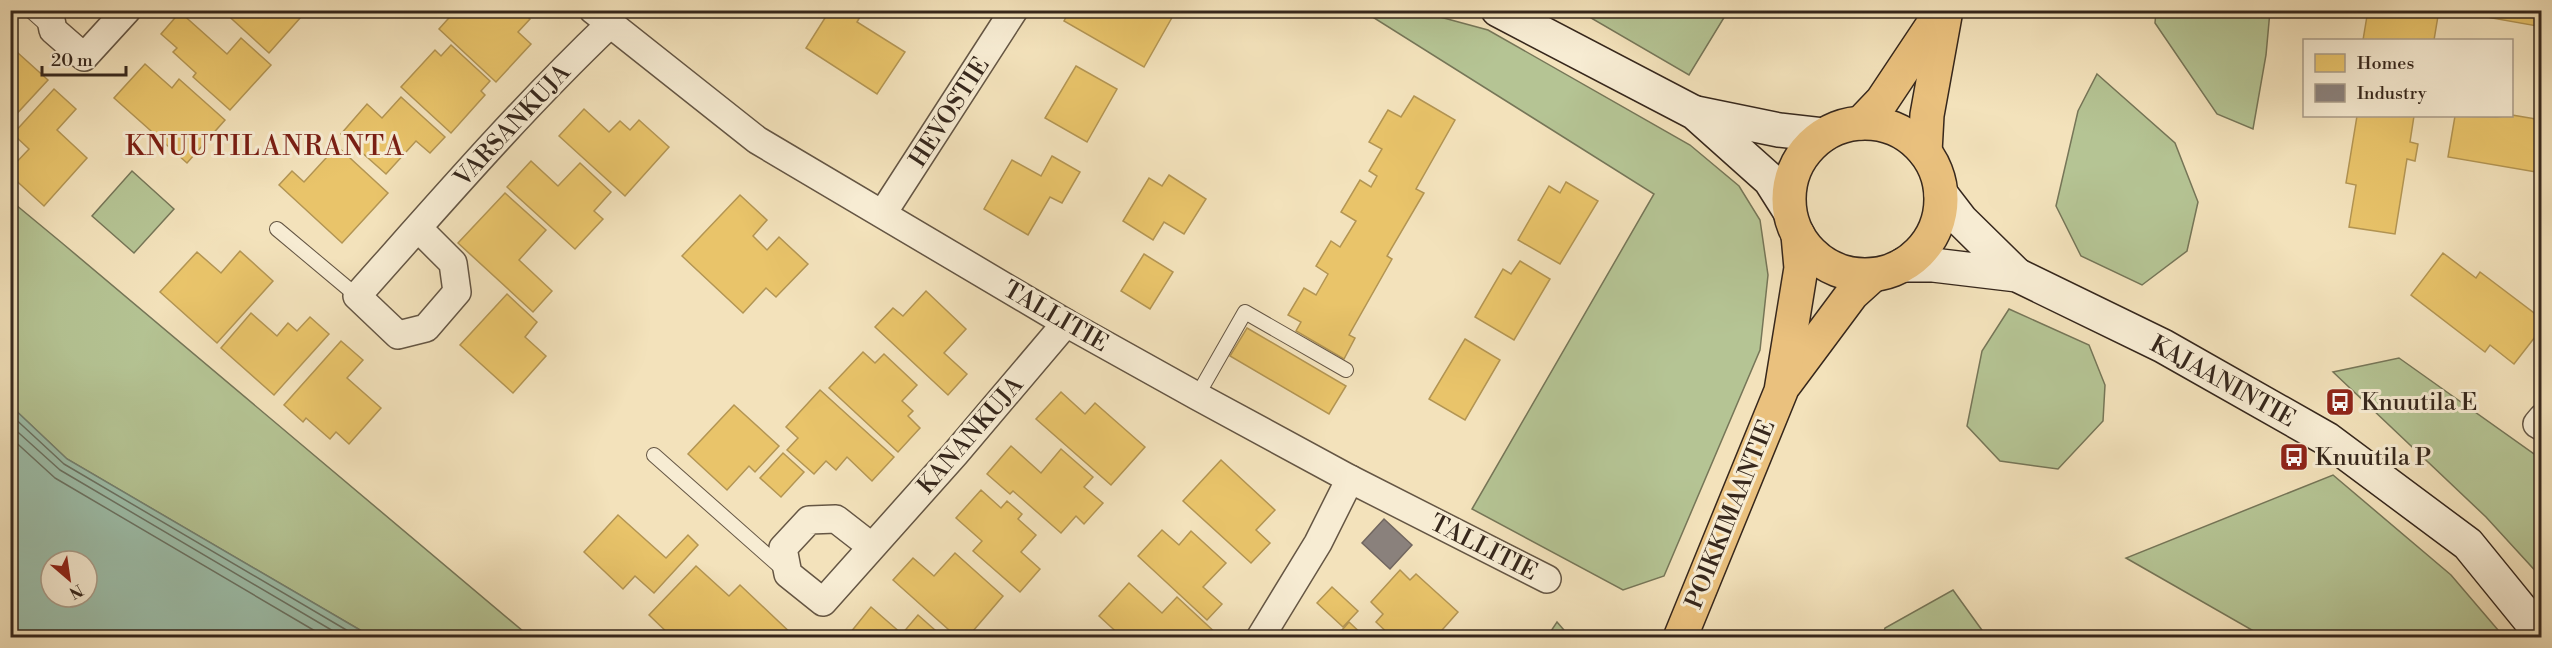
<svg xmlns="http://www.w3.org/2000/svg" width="2552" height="648" viewBox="0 0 2552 648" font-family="'Libre Bodoni',serif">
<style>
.green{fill:#b5c494;stroke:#767658;stroke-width:1.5}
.water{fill:#9dbfab;stroke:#748272;stroke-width:1.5;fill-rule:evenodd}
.homes{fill:#e9c46a;stroke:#b39553;stroke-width:1.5}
.industry{fill:#8a817c;stroke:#71665f;stroke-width:1.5}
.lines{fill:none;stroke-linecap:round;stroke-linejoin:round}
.shore{stroke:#6a7364;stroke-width:1.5}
.lane-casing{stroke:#655644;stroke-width:16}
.street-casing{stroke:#655644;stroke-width:30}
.secondary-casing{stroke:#36271c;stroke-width:36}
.primary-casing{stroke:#36271c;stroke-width:36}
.lane{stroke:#f7ecd3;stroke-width:14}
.street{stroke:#f7ecd3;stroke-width:27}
.secondary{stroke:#f7ecd3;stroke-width:33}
.primary{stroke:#eac17e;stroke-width:33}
.labels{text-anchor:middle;stroke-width:6;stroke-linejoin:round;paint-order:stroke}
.street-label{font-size:24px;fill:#36271c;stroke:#f7ecd3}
.poi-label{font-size:24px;fill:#36271c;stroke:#f7ecd3;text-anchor:start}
.quarter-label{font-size:27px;letter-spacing:1.5px;fill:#7a1f14;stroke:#f7ecd3}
</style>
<rect width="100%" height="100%" fill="#f3e2bb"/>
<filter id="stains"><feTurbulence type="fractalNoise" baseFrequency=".00333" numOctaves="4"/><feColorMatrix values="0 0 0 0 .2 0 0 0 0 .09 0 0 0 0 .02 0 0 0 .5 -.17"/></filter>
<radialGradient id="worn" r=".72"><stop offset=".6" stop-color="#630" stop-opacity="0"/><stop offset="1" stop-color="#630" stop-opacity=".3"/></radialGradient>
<g class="green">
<path d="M1363,11H1418L1488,30L1690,145L1739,186L1760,220L1768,275L1760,350L1664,576L1623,590L1472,509L1654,194Z"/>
<path d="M1579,11L1728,10V11L1689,75Z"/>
<path d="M2156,11H2270L2266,55L2253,129L2217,114L2155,23Z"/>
<path d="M2097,74L2175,143L2198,202L2187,251L2142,285L2081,256L2056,206L2078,111Z"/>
<path d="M132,171L174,209L134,253L92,216Z"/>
<path d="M10,200L62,243L530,637H372L67,459L11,406Z"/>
<path d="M2009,309L2089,345L2105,385L2103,421L2058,469L2000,461L1967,426L1982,351Z"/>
<path d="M2399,358L2541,459V577L2486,517L2333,372Z"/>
<path d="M2333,475L2451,575L2504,637H2264L2126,558Z"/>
<path d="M1953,590L1984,633L1983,637H1882L1885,628Z"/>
<path d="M1557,622L1570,637H1547Z"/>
</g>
<path class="water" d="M11,406L67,459L372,637H11ZM51,561H87V597H51Z"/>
<g class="homes">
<path d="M222,10H294L301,17L269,53Z"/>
<path d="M456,10H520L530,19L518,32L531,44L496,82L439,29Z"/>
<path d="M830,10H864L857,22L905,52L877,94L806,48Z"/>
<path d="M1070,10H1168L1174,14L1144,67L1064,21Z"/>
<path d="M2368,10H2439L2434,40H2363Z"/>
<path d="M2470,10H2540L2537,26L2469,14Z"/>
<path d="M180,12L227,54L241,38L271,65L230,110L193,77L196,73L173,52L177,48L161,34Z"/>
<path d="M451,45L490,81L481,91L485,95L451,133L401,87L435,50L441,56Z"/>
<path d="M18,53L48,80L10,121V61Z"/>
<path d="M145,64L172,88L179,79L225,120L187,163L114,98Z"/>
<path d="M1076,66L1117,89L1087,142L1045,118Z"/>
<path d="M54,89L76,109L57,130L87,158L44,206L10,175V169L29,149L13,134Z"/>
<path d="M1414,96L1455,120L1416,189L1424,193L1387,256L1392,259L1349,335L1355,338L1344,359L1296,331L1301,322L1288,315L1304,288L1316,295L1328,274L1316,266L1331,241L1340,247L1356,221L1341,212L1360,180L1371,187L1377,176L1369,171L1382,149L1369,142L1388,110L1401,117Z"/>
<path d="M401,97L445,137L430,153L416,141L386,174L341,134L367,104L382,118Z"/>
<path d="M584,109L609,132L620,121L630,130L639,120L669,147L625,196L559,136Z"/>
<path d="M2512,115L2542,120V173L2448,157L2455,116L2497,117Z"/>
<path d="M2357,116H2414L2410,142L2418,144L2415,161L2407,159L2395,234L2349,227L2356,185L2346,183Z"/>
<path d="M337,146L388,193L342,243L279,185L292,171L304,182Z"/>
<path d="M1052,156L1080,172L1062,203L1050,197L1028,235L984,209L1012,160L1041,176Z"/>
<path d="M531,161L558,186L580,163L611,192L594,211L603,219L575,249L507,187Z"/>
<path d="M1169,175L1206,199L1184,234L1164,222L1153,240L1123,221L1149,178L1162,186Z"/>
<path d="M1566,182L1598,201L1560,264L1518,240L1549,186L1560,193Z"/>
<path d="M505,193L546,230L519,260L552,291L533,312L458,243Z"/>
<path d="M740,195L767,220L753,236L767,250L779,237L808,264L776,297L766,288L743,313L682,256Z"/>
<path d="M240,251L273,281L217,343L160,292L197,252L221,273Z"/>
<path d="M2443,253L2476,278L2480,272L2542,319V328L2514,364L2490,345L2485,352L2411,295Z"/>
<path d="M1144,254L1173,272L1150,309L1121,291Z"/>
<path d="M1520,261L1550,279L1514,340L1475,317L1503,269L1511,274Z"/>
<path d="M926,291L966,329L944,353L967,374L948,395L875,327L893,308L903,316Z"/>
<path d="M507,294L537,322L525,337L546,356L513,393L460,345Z"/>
<path d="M251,313L277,336L288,323L297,331L310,317L329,334L274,395L221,348Z"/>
<path d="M1247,328L1346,386L1329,414L1230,356Z"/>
<path d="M1465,339L1500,360L1465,420L1429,399Z"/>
<path d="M341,341L363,360L347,378L381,408L349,444L336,432L330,439L306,418L303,422L284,405Z"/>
<path d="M863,352L875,363L884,354L917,385L902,401L913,411L908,416L920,428L898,452L829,388Z"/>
<path d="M820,390L894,457L872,481L847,457L836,470L826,461L814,474L787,450L798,438L786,427Z"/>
<path d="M1061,392L1085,414L1095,403L1145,447L1111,485L1036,419Z"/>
<path d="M734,405L779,446L755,472L749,466L727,490L688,454Z"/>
<path d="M1011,446L1041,473L1061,449L1093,477L1084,487L1103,503L1084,524L1076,516L1061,533L1013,491L1010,494L987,474Z"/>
<path d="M783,453L804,472L781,497L760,478Z"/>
<path d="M1221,460L1275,510L1256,530L1270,543L1251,563L1183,501Z"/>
<path d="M981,490L1001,508L1007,501L1022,514L1018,519L1036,535L1021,552L1040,569L1020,592L973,551L982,541L956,518Z"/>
<path d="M618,515L666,558L688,535L698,545L654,593L635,576L623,589L584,552Z"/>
<path d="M1162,530L1179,545L1191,531L1226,563L1203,587L1222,604L1207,620L1138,556Z"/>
<path d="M955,553L1003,596L967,638H958L893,580L913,558L934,576Z"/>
<path d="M696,566L729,596L740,585L796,638H723L720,634L717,638H673L649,615Z"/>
<path d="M1400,570L1410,580L1416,574L1458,612L1435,638H1412L1405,632L1400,638H1393L1376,622L1383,614L1371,602Z"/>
<path d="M1129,583L1162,613L1177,597L1219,636L1123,638L1099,616Z"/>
<path d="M1332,587L1358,611L1343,627L1317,603Z"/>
<path d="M871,607L902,634L918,615L944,638H846Z"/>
<path d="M1349,622L1366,638H1335Z"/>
</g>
<path class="industry" d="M1384,519L1412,545L1390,569L1362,543Z"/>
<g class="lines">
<g class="shore">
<path d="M10,414L64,464L360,638"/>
<path d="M10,425L60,470L345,638"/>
<path d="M10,437L55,478L327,638"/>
</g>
<g class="lane-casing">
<g id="lane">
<path d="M30,10L49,27"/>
<path d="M277,229L357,296"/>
<path d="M1197,396L1245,312L1346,370"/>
<path d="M654,455L784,570"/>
</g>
</g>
<g class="street-casing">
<g id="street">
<path d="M49,10L53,30L84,57L127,10"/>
<path d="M593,10L757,140L1066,323L1197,396L1350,479L1547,579"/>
<path d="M883,213L1014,10"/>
<path d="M418,228L453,263L457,292L426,328L398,335L357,296C439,204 520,110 609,25"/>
<path d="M2542,418L2537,424L2542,427"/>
<path d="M872,547L836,519L809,520L783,548L788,574L823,602L955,454L1066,323"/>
<path d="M1260,638L1318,543L1350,479"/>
</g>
</g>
<g class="secondary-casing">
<g id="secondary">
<path d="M1498,10L1695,113L1770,180L1789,210"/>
<path d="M1696,113L1779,130L1823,135"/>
<path d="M1941,194L1961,220L2017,275"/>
<path d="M1903,265H1933L2017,275L2163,346L2327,439L2468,544L2542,635"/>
</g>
</g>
<g class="primary-casing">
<g id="primary">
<circle cx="1865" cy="199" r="76"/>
<path d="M1861,123L1882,101L1940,14"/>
<path d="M1925,152L1927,115L1946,10"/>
<path d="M1785,384L1852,294L1873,275"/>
<path d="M1680,638L1781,391L1801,268L1798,235"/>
</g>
</g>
<use href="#lane" class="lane"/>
<use href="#street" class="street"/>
<use href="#secondary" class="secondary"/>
<use href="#primary" class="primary"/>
</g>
<defs>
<g id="bus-square" transform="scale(1.5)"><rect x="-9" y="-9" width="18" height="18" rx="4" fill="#8f2418" stroke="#f7ecd3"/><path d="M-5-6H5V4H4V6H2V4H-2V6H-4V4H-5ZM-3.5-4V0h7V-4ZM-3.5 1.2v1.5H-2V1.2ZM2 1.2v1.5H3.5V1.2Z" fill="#fff"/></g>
</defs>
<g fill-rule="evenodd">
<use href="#bus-square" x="2340" y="402"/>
<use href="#bus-square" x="2294" y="457"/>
</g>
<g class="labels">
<g class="street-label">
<text transform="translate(949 112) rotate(-57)" y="8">HEVOSTIE</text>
<text transform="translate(512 125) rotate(-47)" y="8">VARSANKUJA</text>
<text transform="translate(1056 316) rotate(30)" y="8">TALLITIE</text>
<text transform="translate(2223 381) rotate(29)" y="8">KAJAANINTIE</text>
<text transform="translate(970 435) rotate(-49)" y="8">KANANKUJA</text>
<text transform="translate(1730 514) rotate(-68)" y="8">POIKKIMAANTIE</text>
<text transform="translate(1484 547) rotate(27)" y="8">TALLITIE</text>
</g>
<g class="poi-label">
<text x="2361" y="410">Knuutila E</text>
<text x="2315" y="465">Knuutila P</text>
</g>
<g class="quarter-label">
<text x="265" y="155">KNUUTILANRANTA</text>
</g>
</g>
<rect width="2552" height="648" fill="none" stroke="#f3e2bb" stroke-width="36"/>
<rect x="12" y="12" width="2528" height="624" fill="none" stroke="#36271c" stroke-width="3"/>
<rect x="18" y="18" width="2516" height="612" fill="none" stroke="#36271c" stroke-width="1.5"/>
<rect x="2303" y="39" width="210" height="78" fill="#f7ecd3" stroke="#aa9d8a" stroke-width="1.5"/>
<rect x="2315" y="54" width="30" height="18" fill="#e9c46a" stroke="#aa9d8a" stroke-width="1.5"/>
<text x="2357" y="69" font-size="18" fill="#36271c">Homes</text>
<rect x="2315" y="84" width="30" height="18" fill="#8a817c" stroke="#aa9d8a" stroke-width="1.5"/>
<text x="2357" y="99" font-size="18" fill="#36271c">Industry</text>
<g transform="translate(69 579) rotate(151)"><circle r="28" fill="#f7ecd3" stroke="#aa9d8a" stroke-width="1.5"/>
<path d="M0-4.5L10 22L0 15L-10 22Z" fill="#8f2418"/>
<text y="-9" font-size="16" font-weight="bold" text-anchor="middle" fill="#36271c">N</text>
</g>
<path d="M42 66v9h84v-9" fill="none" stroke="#36271c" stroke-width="3"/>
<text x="51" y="66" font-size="18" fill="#36271c" stroke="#f7ecd3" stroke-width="4.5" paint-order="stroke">20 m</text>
<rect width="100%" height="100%" filter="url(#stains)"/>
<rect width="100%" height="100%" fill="url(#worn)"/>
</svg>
